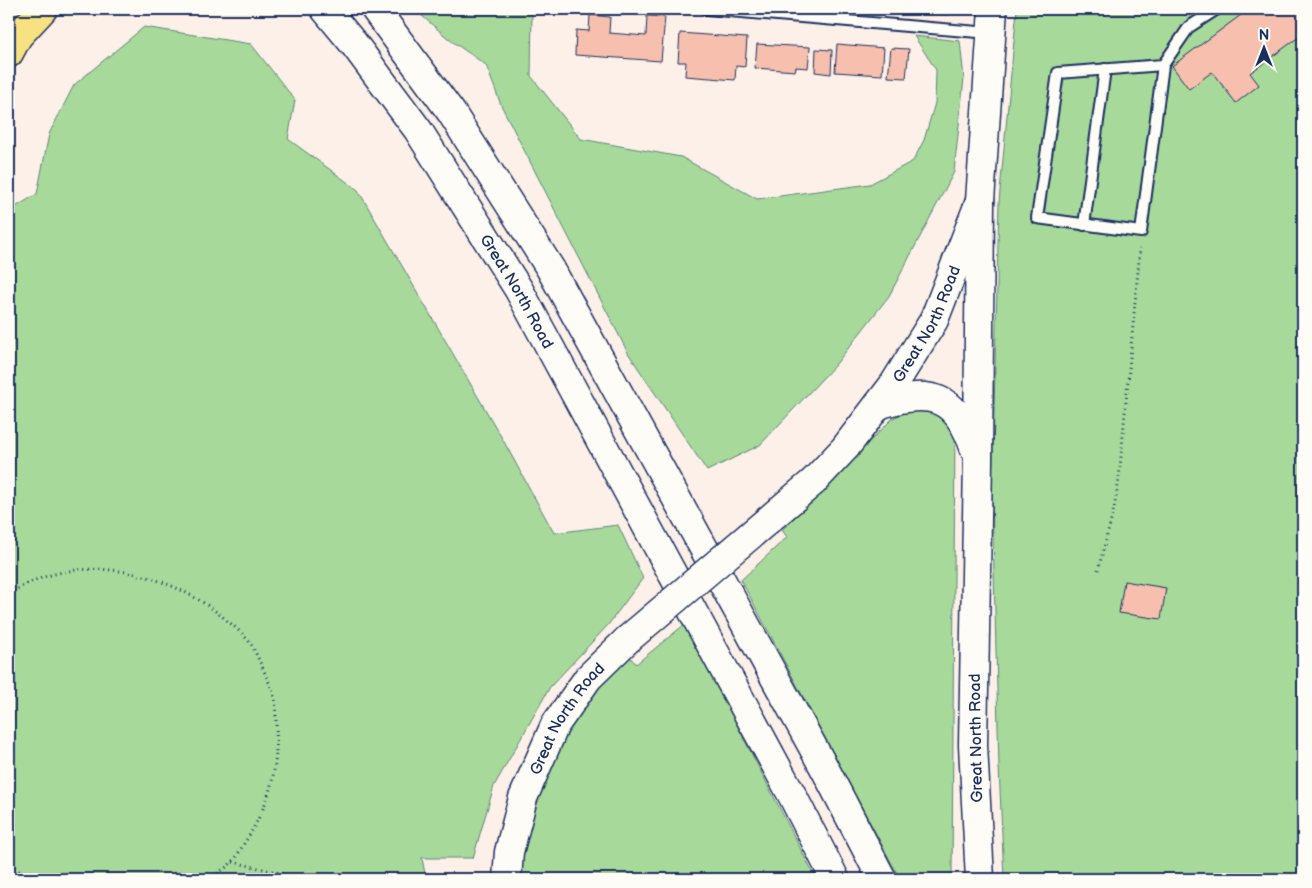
<svg xmlns="http://www.w3.org/2000/svg" width="1312" height="888" viewBox="0 0 1312 888" font-family="'Balsamiq Sans',sans-serif">
<style>
.green{fill:#a6d99a;stroke:#60847c}
.building{fill:#f7bfad;stroke:#1b2f5e}
.lines{fill:none;stroke-linecap:round;stroke-linejoin:round}
.service-casing{stroke:#1b2f5e;stroke-width:14}
.secondary-casing{stroke:#1b2f5e;stroke-width:31}
.trunk-casing{stroke:#1b2f5e;stroke-width:31}
.path{stroke:#1b2f5e;stroke-width:3;stroke-dasharray:1 4;stroke-linecap:butt}
.service{stroke:#fdfcf7;stroke-width:10}
.secondary{stroke:#fdfcf7;stroke-width:28}
.trunk{stroke:#f7e281;stroke-width:28}
.secondary-bridge-casing{stroke:#1b2f5e;stroke-width:31;stroke-linecap:butt}
.secondary-bridge{stroke:#fdfcf7;stroke-width:28}
.labels{text-anchor:middle;stroke-width:5;stroke-linejoin:round;paint-order:stroke}
.street-label{font-size:16px;fill:#1b2f5e;stroke:#fdfcf7}
</style>
<rect width="100%" height="100%" fill="#fcf0e8"/>
<filter id="ink" filterUnits="userSpaceOnUse"><feTurbulence type="fractalNoise" baseFrequency=".02" numOctaves="2"/><feDisplacementMap in="SourceGraphic" scale="10" xChannelSelector="R" yChannelSelector="G"/><feConvolveMatrix kernelMatrix="1 2 1 2 8 2 1 2 1" color-interpolation-filters="sRGB"/></filter>
<g filter="url(#ink)">
<g class="green">
<path d="M414,9H534L532,11L531,76L581,139L681,157L757,199L870,184L913,161L924,140L935,103L936,70L914,36L960,41L964,78L954,172L889,296L836,364L760,445L707,471L628,353L501,105L486,65L450,40Z"/>
<path d="M861,9H959L946,15Z"/>
<path d="M1017,9H1303V879H1004L999,767L992,495L999,202Z"/>
<path d="M144,27L251,44L295,100L288,139L358,190L503,440L554,533L618,525L643,578L608,625L550,687L494,786L473,858H422L426,879H9V211L37,194L49,134L74,85Z"/>
<path d="M911,410L932,411L955,427L952,879H900L741,580L787,537L782,530L893,418Z"/>
<path d="M685,624L816,879H519C521,810 559,727 606,676C613,669 621,663 629,656L636,664Z"/>
</g>
<g class="building">
<path d="M1249,9H1303V34L1250,73L1259,85L1236,103L1212,72L1189,89L1172,66Z"/>
<path d="M590,15L610,17L609,33L646,36L647,16L665,17L661,61L575,55L576,30L589,31Z"/>
<path d="M680,33L747,38L745,67L736,66L735,80L685,76L686,62H678Z"/>
<path d="M757,44L810,47L808,68L796,67L795,71L755,68Z"/>
<path d="M837,44L884,48L882,75L835,72Z"/>
<path d="M891,48L909,49L906,78L888,77Z"/>
<path d="M816,49L832,50L831,74L815,72Z"/>
<path d="M1124,581L1166,588L1161,619L1119,613Z"/>
</g>
<g class="lines">
<g class="service-casing">
<g id="service">
<path d="M706,9L990,33"/>
<path d="M1163,65L1058,73L1037,218L1141,232L1163,65L1189,27L1217,9"/>
<path d="M1084,225L1105,69"/>
</g>
</g>
<g class="secondary-casing">
<g id="secondary">
<path id="s1" d="M325,9L354,44L418,130L519,290L792,795L835,879"/>
<path d="M375,9L451,112L550,268L826,771L882,879"/>
<path d="M878,405C930,388 957,395 975,450"/>
<path id="s2" d="M813,482L845,448L894,384L934,320L980,201L993,9"/>
<path id="s3" d="M507,879L509,852L523,798L555,725L588,678L627,640"/>
<path d="M980,879L973,745L978,461L980,201"/>
</g>
</g>
<g class="trunk-casing">
<path id="trunk" d="M9,53L18,36L43,9"/>
</g>
<g class="path">
<path d="M1098,570L1114,509L1119,479L1140,248"/>
<path d="M9,594C74,551 159,568 218,613C228,621 244,634 251,644C257,655 273,689 275,700C276,707 276,716 276,723C278,771 271,801 245,842C241,848 238,856 233,861C227,868 216,874 209,879"/>
<path d="M233,862L306,879"/>
<path d="M9,869L56,879"/>
</g>
<use href="#service" class="service"/>
<use href="#secondary" class="secondary"/>
<use href="#trunk" class="trunk"/>
<g class="secondary-bridge-casing">
<path id="secondary-bridge" d="M627,640L813,482"/>
</g>
<use href="#secondary-bridge" class="secondary-bridge"/>
</g>
</g>
<g class="labels">
<g class="street-label">
<text dy="6" stroke="none"><textPath href="#s1" startOffset="342">Great North Road</textPath></text>
<text dy="6" stroke="none"><textPath href="#s2" startOffset="196">Great North Road</textPath></text>
<text dy="6" stroke="none"><textPath href="#s3" startOffset="174">Great North Road</textPath></text>
<text transform="translate(975 738) rotate(-91)" y="6">Great North Road</text>
</g>
</g>
<rect width="1312" height="888" fill="none" stroke="#fdfcf7" stroke-width="30"/>
<rect x="15" y="15" width="1282" height="858" fill="none" stroke="#1b2f5e" stroke-width="2" filter="url(#ink)"/>
<g transform="translate(1264 48)" stroke="#fdfcf7" stroke-width="4" paint-order="stroke">
<path d="M0-4L9 19L0 12L-9 19Z" fill="#1b2f5e"/>
<text y="-8" font-size="14" font-weight="bold" text-anchor="middle" fill="#1b2f5e">N</text>
</g>
</svg>
